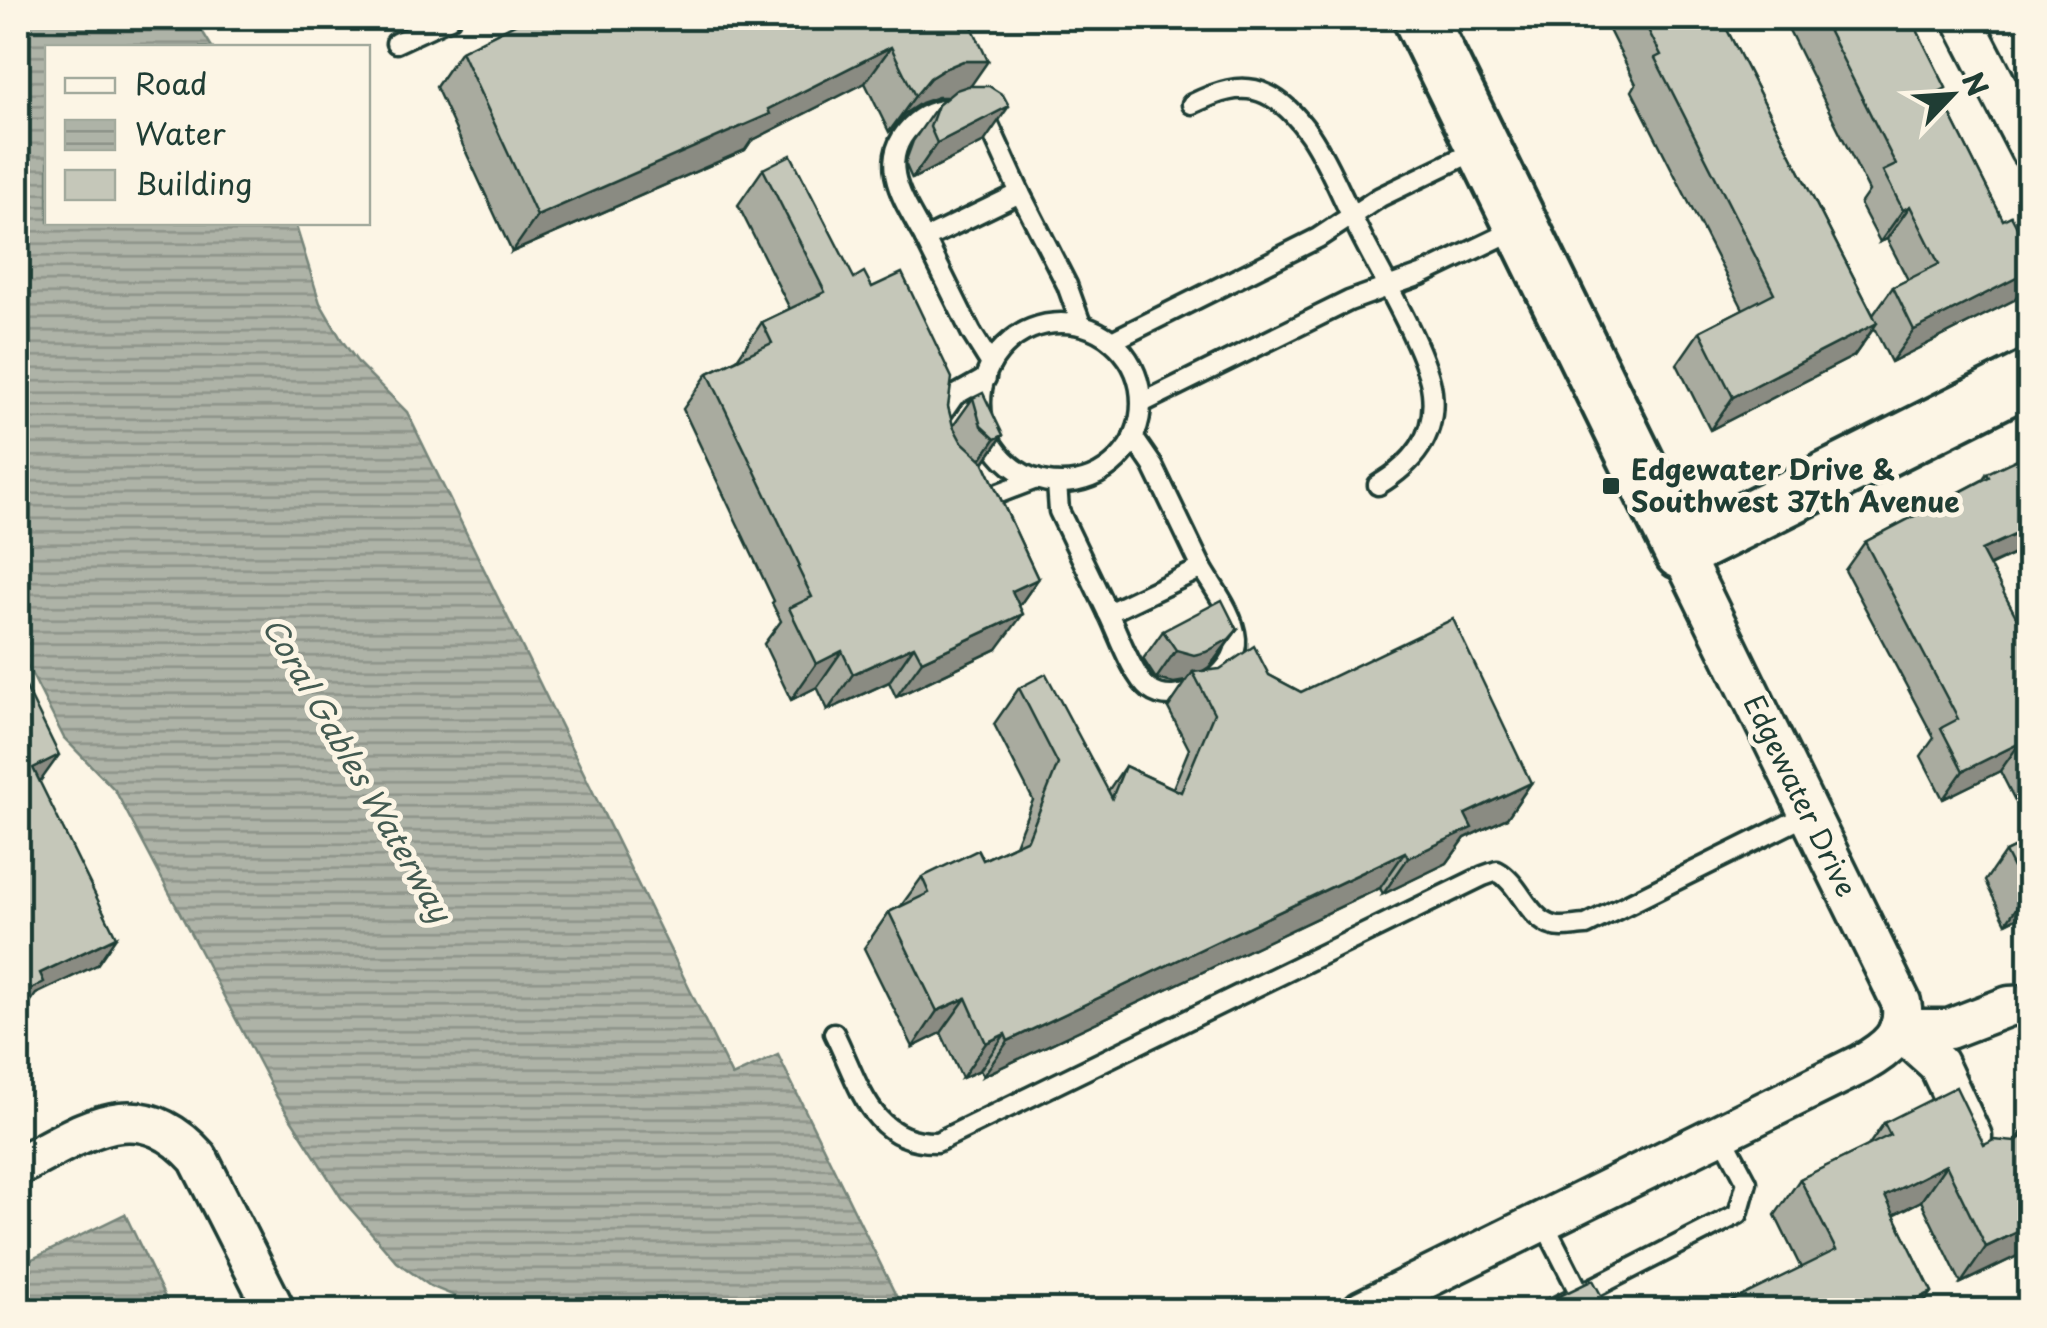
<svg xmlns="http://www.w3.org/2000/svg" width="2047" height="1328" viewBox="0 0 2047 1328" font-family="'Playpen Sans',sans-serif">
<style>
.water{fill:url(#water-rules);stroke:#758479;stroke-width:2.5}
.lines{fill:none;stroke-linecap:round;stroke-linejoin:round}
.lane-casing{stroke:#1f3d34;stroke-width:25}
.street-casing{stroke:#1f3d34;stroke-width:45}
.secondary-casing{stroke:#1f3d34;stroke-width:60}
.lane{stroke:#fcf5e5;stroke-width:18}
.street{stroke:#fcf5e5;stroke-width:38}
.secondary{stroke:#fcf5e5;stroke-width:52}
.wall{fill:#a9ab9f;stroke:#1f3d34;stroke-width:2.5}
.shaded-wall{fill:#8a8b82;stroke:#1f3d34;stroke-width:2.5}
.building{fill:#c5c7b9;stroke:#1f3d34;stroke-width:2.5}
.poi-dot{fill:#1f3d34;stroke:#fcf5e5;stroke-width:4}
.labels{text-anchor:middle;stroke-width:10;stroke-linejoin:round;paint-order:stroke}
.poi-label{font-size:28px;font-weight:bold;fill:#1f3d34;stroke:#fcf5e5;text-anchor:start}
.street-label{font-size:28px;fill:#1f3d34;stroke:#fcf5e5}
.water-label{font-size:30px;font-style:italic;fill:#435a51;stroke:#fcf5e5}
</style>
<defs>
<pattern id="water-rules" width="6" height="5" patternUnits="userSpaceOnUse" patternTransform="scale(2.5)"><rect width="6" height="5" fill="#aeb3a7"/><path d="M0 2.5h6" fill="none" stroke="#8d9389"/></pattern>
</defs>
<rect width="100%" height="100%" fill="#fcf5e5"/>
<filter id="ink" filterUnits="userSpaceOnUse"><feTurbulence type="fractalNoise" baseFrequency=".01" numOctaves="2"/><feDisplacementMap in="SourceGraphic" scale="20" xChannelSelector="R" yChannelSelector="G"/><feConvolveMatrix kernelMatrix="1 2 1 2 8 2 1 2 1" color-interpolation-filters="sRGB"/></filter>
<g filter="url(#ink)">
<g class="water">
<path d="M18,18H194L212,47L48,48V222L295,223L320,303L341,339L359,364L407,412L732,1076L778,1055L903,1310H489L430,1286L397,1262L342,1199L277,1097L115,790L64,738L18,647V585L22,559L18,541Z"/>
<path d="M125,1214L171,1310H18V1266Z"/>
</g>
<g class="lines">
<g class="lane-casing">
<g id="lane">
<path d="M396,43L450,18"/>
<path d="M1192,104C1215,93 1241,82 1266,94C1284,102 1299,119 1310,135C1330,165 1343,200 1359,231C1378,270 1428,353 1432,392C1437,436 1413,464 1378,485"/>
<path d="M979,115L989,125L1020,193"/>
<path d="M925,239C905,202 875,163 911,126C923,114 937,109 954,109"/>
<circle cx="1061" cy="403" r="80"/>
<path d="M1112,341L1318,238L1380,197L1479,149"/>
<path d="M991,364L971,332L925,239L1020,193L1067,285L1081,324"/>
<path d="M1142,403L1349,301L1421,275L1519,228"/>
<path d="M938,419L954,396L986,378"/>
<path d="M1057,483L1059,511L1108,613L1202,568L1153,466L1133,437"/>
<path d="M976,491L994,495L1036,479"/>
<path d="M1108,613C1117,631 1133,677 1149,689C1178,712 1239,674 1236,639C1234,614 1214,589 1202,568"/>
<path d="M834,1033C860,1085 870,1143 937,1142L1483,876L1497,871C1520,883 1528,920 1554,926C1563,929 1577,925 1586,925L1809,814"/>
<path d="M1544,1223L1580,1294"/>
<path d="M1550,1310L1738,1214L1747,1182L1722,1135"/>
</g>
</g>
<g class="street-casing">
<g id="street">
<path d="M1962,18L2030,150"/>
<path d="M1899,1029L1938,1064L1972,1137"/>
<path d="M1899,1029H1949L2009,1006L2030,1005"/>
<path d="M18,1166C84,1133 136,1089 198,1158L275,1310"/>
<path d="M1362,1310L1861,1064C1886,1050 1908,1034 1901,1002L1681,552"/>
</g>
</g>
<g class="secondary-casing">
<path id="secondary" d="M1420,18L1681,552L2030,377"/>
</g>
<use href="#lane" class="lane"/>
<use href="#street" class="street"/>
<use href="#secondary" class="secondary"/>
</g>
<g class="wall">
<path d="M527,18H987L972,26L971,86L984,142L912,179L905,163L913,141L938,105L948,97H938L921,103L904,114L889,132L865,83L751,141L745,150L512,252L436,87L461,51Z"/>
<path d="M1603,18H1723H1721L1873,315L1893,287L1908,280L1887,239L1880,242L1860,204L1869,191L1783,18H1911L1946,88L1941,96L2003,220L2030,252V278L2014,300L1891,362L1874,328L1854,356L1710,430L1677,364L1700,331L1743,309L1632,91L1636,84Z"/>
<path d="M763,169L854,278L872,287L948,407L953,426L973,398L1003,435L984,463L1038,579L1019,606L997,649L896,697L889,682L828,710L817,687L791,700L764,644L781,621L772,603L774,601L683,409L708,373L737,359L762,322L790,309L738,205Z"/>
<path d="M1987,473L2030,547L1989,566L2030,643V830L2000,771L1943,799L1921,756L1934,738L1845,570L1865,542L1982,480Z"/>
<path d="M1237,630L1217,658L1209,667L1202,671L1269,675L1301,692L1531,783L1507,818L1465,838L1447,863L1383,894L1380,888L983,1076L980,1070L962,1078L941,1033L913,1047L864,948L889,912L901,906L922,877L983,860L1015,845L1033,800L994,724L1019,688L1108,791L1125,766L1173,788L1189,749L1168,708L1188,679L1174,683L1156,679L1143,659L1163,631Z"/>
<path d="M2030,840V911L2006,923L1985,881L2005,852Z"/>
<path d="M2030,1120V1250L1961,1283L1921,1201L1894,1215L1932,1292L1919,1310H1714L1801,1268L1775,1215L1800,1179L1868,1146L1884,1123L1984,1145L2015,1142Z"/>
</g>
<g class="shaded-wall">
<path d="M958,18H987L939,44Z"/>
<path d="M891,47L865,83L751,141L745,150L512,252L537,216L768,109Z"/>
<path d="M963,61H988L963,97H938L921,103L904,114L889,132L915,96L930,78L946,68Z"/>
<path d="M1009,106L984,142L912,179L937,143Z"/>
<path d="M1910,206L1887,239L1880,242L1903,210Z"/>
<path d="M2030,271V278L2014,300L1891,362L1914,330Z"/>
<path d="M1877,323L1854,356L1710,430L1733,397Z"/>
<path d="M1003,435L978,471L970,475L995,439Z"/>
<path d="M2030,528V547L1961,578L1981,550Z"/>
<path d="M1038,579L1013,615L1012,591Z"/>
<path d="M1023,614L997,649L896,697L922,661Z"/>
<path d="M1237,630L1209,667L1195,676L1193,672L1186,681L1174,683L1156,679L1176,650Z"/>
<path d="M914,646L889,682L828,710L853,674Z"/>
<path d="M842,651L817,687L791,700L816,664Z"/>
<path d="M2020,743L2000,771L1943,799L1963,771Z"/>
<path d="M59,755L39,783L33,768Z"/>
<path d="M1531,783L1507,818L1465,838L1447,863L1383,894L1408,858L1465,814Z"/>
<path d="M1405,852L1380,888L983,1076L1008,1041Z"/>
<path d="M2030,893V911L2006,923L2026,894Z"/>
<path d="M116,937L97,965L36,994L24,1011L18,1014V996L40,973Z"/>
<path d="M966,998L941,1033L913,1047L937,1011Z"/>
<path d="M1005,1034L980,1070L962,1078L986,1043Z"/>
<path d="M1946,1165L1921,1201L1859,1232L1885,1196Z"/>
<path d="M2030,1226V1250L1961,1283L1986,1247Z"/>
<path d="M1932,1292L1919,1310H1894Z"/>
</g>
<g class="building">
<path d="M527,18H968L988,61H963L946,68L930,78L915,96L891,47L768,109L770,114L537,216L461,51Z"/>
<path d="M1642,18H1721L1877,323L1733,397L1700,331L1774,293L1655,58L1661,55Z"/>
<path d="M1822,18H1911L1946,88L1939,92L2003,220L2011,216L2030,252V271L1914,330L1893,287L1939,264L1910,206L1903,210L1883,171L1896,165Z"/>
<path d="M968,86H989L1003,95L1009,106L937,143L930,127L938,105L956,90Z"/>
<path d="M791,155L854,278L864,272L872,287L902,273L952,378L948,407L953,426L961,441L983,461L1038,579L1012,591L1023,614L922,661L914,646L853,674L842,651L816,664L789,608L812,597L798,568L800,566L708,373L772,343L762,322L825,292L763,169Z"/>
<path d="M983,393L1003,435L995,439L981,426L973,398Z"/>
<path d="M2030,453V528L1981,550L2030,643V761L2020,743L1963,771L1941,728L1958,719L1865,542L1989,477L1987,473Z"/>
<path d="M1222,600L1237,630L1229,639L1206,652L1194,655L1176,650L1163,631Z"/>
<path d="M1453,619L1531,783L1465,814L1472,828L1408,858L1405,852L1008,1041L1005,1034L986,1043L966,998L937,1011L889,912L929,893L922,877L978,850L983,860L1028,839L1058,764L1019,688L1046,674L1112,798L1125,766L1181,792L1214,713L1193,672L1220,669L1254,646L1269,675L1301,692Z"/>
<path d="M18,671L59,755L33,768L116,937L40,973L44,982L18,996Z"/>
<path d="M2030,840V893L2026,894L2005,852Z"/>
<path d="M1956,1087L1984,1145L1994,1140L2015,1142L2024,1135L2030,1123V1226L1986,1247L1946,1165L1885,1196L1932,1292L1894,1310H1714L1836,1250L1800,1179L1890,1135L1884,1123Z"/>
<path d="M1593,1280L1609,1310H1538L1537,1307Z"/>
</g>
</g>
<rect class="poi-dot" x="1601" y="476" width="20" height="20" rx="5"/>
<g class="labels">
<g class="poi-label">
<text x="1631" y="480">Edgewater Drive &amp;<tspan x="1631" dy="32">Southwest 37th Avenue</tspan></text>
</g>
<g class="street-label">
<text transform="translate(1800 796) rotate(64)" y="10">Edgewater Drive</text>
</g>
<g class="water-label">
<text transform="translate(356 770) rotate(60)" y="10">Coral Gables Waterway</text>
</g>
</g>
<rect width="2047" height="1328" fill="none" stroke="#fcf5e5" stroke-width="60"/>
<rect x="30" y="30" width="1987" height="1268" fill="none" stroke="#1f3d34" stroke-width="4" filter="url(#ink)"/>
<rect x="45" y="45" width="325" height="180" fill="#fcf5e5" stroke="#a4ab9e" stroke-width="2.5"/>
<rect x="65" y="78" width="50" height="15" fill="#fcf5e5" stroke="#a4ab9e" stroke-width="2.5"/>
<text x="135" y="95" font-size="30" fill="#1f3d34">Road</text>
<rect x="65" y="120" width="50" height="30" fill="url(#water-rules)" stroke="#a4ab9e" stroke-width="2.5"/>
<text x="135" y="145" font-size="30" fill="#1f3d34">Water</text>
<rect x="65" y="170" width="50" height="30" fill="#c5c7b9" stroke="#a4ab9e" stroke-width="2.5"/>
<text x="135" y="195" font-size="30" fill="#1f3d34">Building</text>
<g transform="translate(1952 95) rotate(65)" stroke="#fcf5e5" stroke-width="8" paint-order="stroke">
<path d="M0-8L18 38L0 25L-18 38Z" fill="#1f3d34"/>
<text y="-15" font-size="28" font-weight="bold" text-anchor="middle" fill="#1f3d34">N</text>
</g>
</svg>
